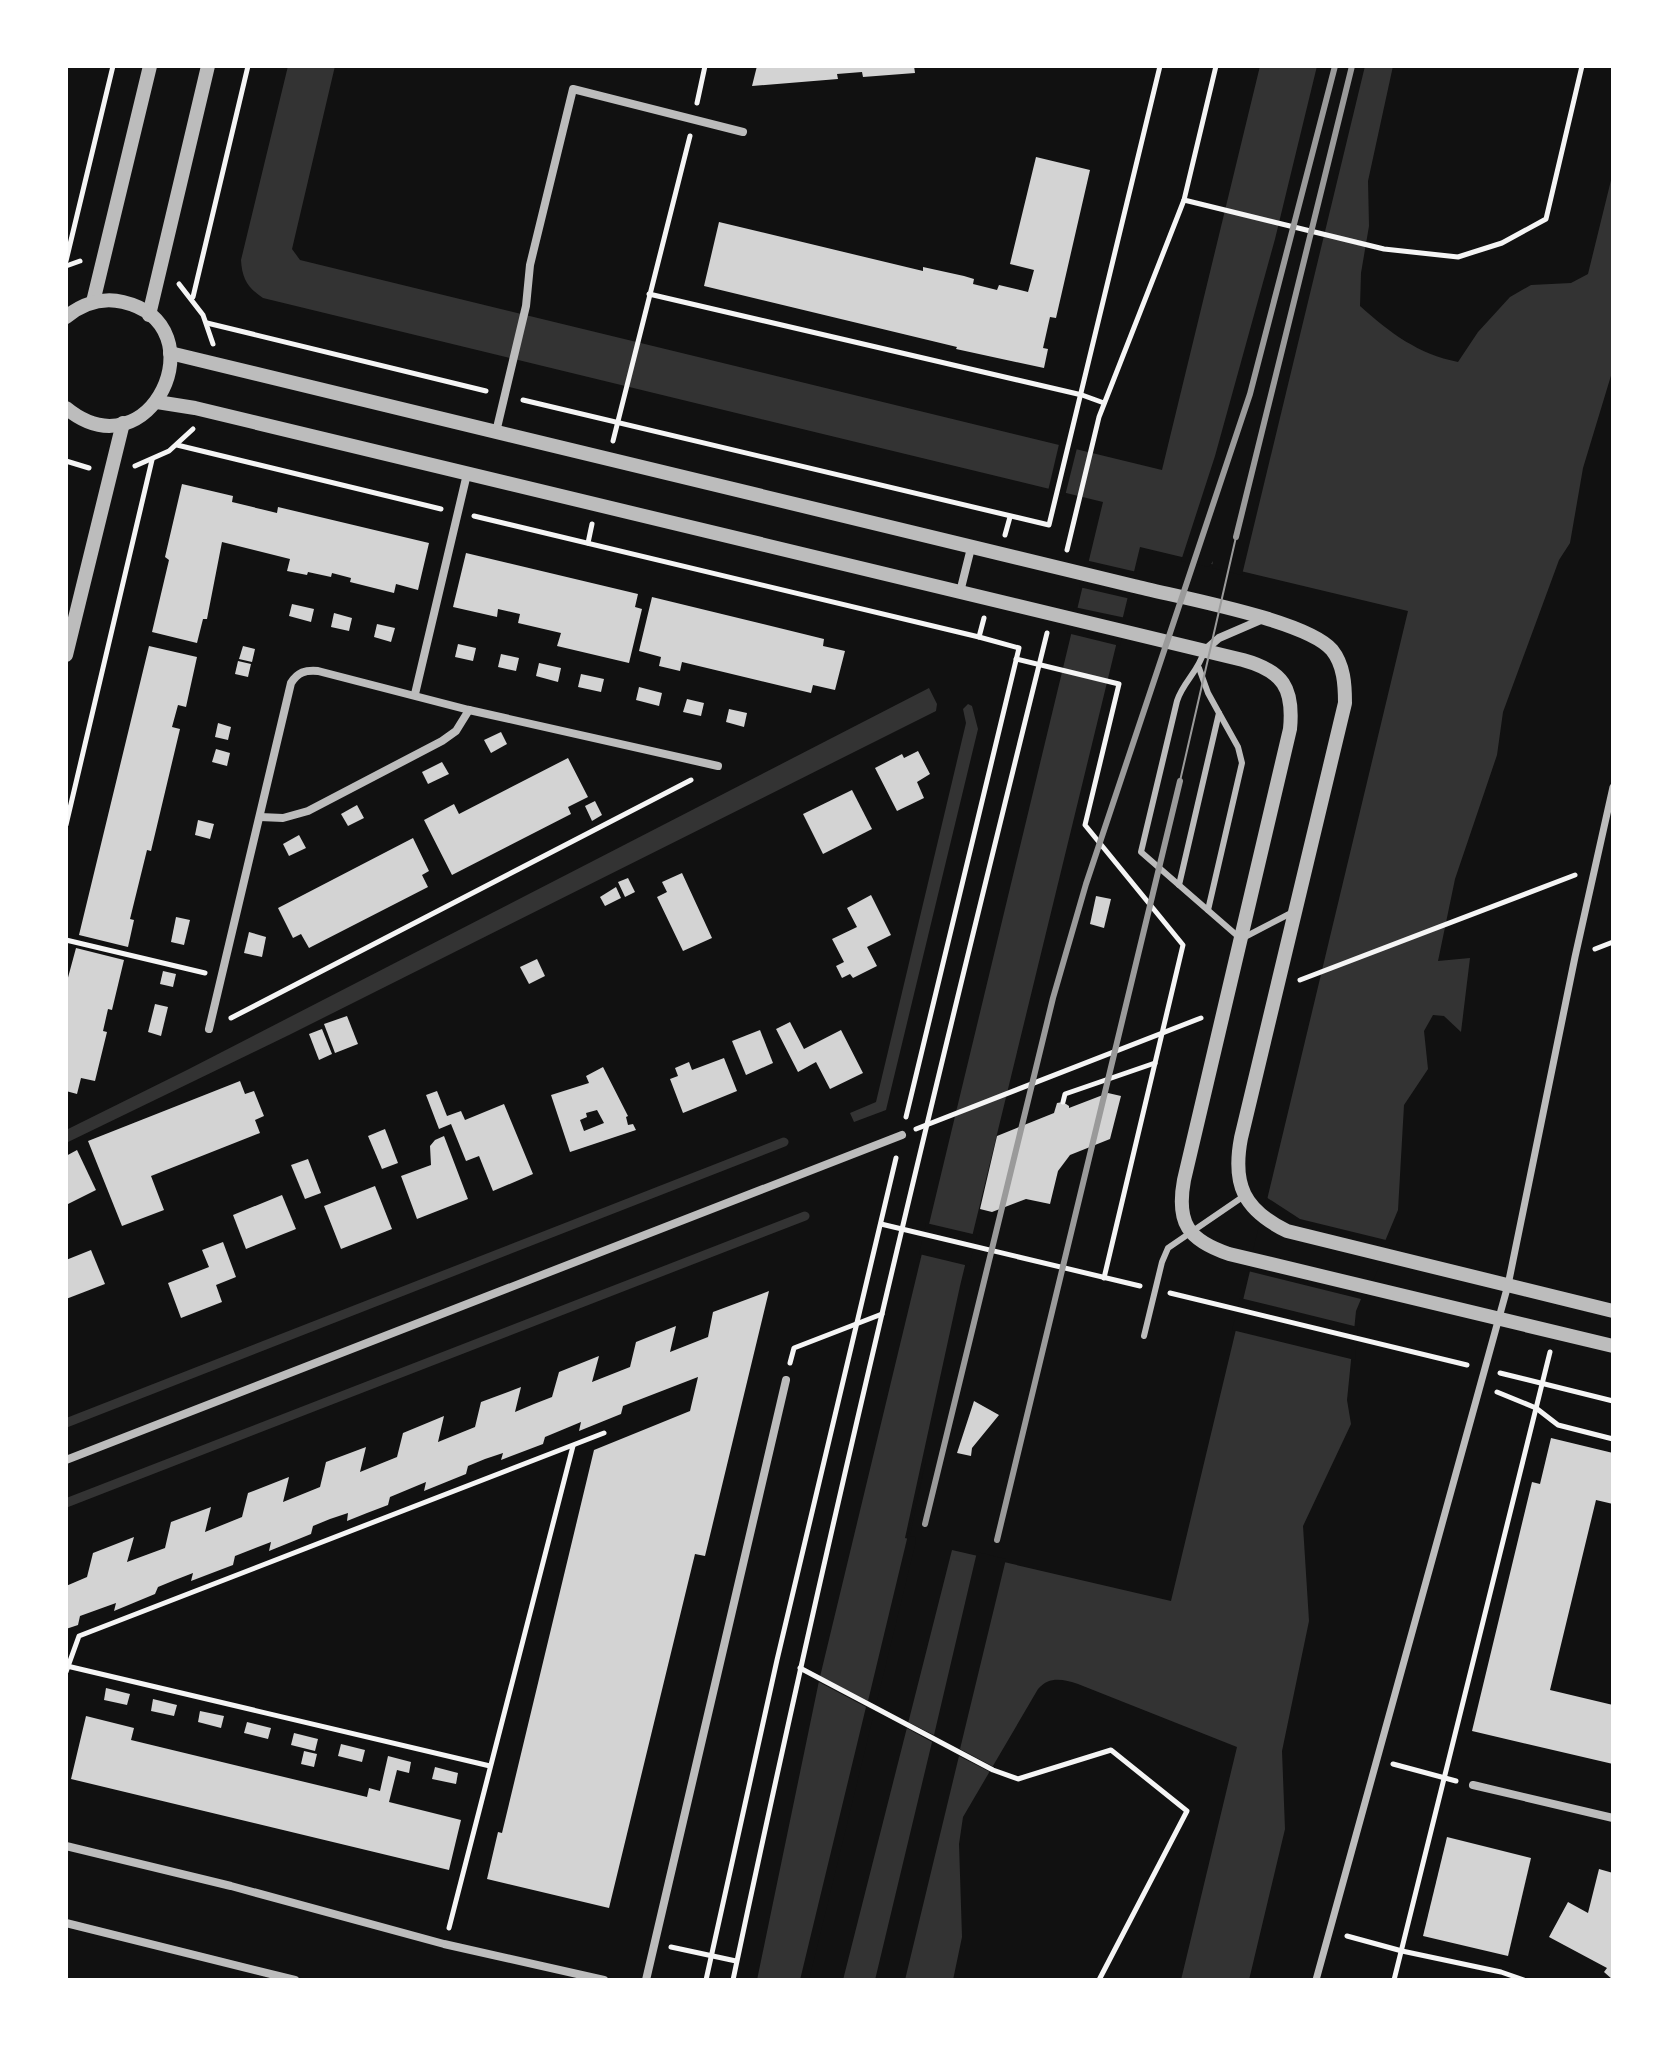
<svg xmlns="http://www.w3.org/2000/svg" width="1679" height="2046" viewBox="0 0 1679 2046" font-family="'Libre Baskerville',serif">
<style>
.water{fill:#333}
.pier{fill:#111}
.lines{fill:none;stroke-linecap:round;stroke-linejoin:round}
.stream{stroke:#333;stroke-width:9}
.building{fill:#d3d3d3;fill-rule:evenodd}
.path{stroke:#f5f5f5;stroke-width:5}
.service{stroke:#bcbcbc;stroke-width:6}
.pedestrian{stroke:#bcbcbc;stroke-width:7}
.minor{stroke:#bcbcbc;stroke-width:8}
.tertiary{stroke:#bcbcbc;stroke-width:14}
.tram{stroke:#9a9a9a;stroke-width:2}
.rail{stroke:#9a9a9a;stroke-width:6}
</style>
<rect width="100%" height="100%" fill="#111"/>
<g class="water">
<path d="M288,66H335L292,249L300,260L1162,470L1260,66H1393L1368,181L1369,226L1361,273L1360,306C1390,333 1418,354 1458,362L1478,332L1510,297L1531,285L1571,283L1588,274L1613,172V369L1583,468L1570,543L1559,560L1503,712L1497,755L1455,879L1438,961L1470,958L1461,1032L1444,1016L1433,1015L1424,1031L1428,1069L1404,1105L1398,1210L1356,1311L1347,1400L1351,1424L1303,1526L1309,1621L1282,1751L1285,1829L1249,1980H1181L1237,1747L1078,1684C1063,1679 1049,1676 1038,1689L963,1817L959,1844L962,1937L953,1980H843L952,1550L1171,1601L1408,611L1140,547L960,1286L905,1538L912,1540L805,1980H757L819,1681L1103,502L263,298C248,288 242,279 241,260Z"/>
<path d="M929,688L937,704L936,711L289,1035L66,1143V1130L187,1070Z"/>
<path d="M968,704L972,706L978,729L886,1110L854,1122L850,1113L876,1102L966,723L963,709Z"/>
</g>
<g class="pier">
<path d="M1317,66H1365L1242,575L1212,568L1213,561L1209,567L1181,561L1215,456L1275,239Z"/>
<path d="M1060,440L1078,444L1065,496L1048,491Z"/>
<path d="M1085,560L1137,572L1131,599L1079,587Z"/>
<path d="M1074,607L1126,618L1120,646L1067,633Z"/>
<path d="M1266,1197L1300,1219L1390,1241L1365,1300L1248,1271Z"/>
<path d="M926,1223L977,1235L969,1266L919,1254Z"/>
<path d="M1240,1298L1358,1327L1355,1360L1232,1330Z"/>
<path d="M926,1460L910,1536L915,1537L916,1541L809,1980H800L866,1707L815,1680L816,1674L868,1701Z"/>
<path d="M977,1552L1006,1559L960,1749L994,1767L992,1773L959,1756L905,1980H875L932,1742L903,1726L904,1720L934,1735Z"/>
</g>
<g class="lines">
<g class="stream">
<path d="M66,1423L784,1142"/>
<path d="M66,1503L805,1216"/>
</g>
</g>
<g class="building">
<path d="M757,66H914L915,73L863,77L862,72L837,74L838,79L752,86Z"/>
<path d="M1036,157L1090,170L1056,318L1050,317L1043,348L1048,349L1044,368L956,349L957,347L704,286L719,222L923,271V267L964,276L974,279L973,284L997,290L999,285L1028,292L1034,270L1010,264Z"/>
<path d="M182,484L233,496L232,502L277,513L278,507L429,543L418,590L396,584L394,593L350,582L351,578L332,573L331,577L308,572L307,575L287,571L290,559L222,542L207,619H203L197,643L152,632L169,560L165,557Z"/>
<path d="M466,553L638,594L635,607L642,609L629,663L557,646L561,633L518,623L520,614L498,609L497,617L453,607Z"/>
<path d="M652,597L824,639L823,646L845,651L835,690L813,685L811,693L682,662L680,671L659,666L661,657L639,651Z"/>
<path d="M292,604L314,609L311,622L289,616Z"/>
<path d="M334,613L352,618L349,631L331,627Z"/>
<path d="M377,624L395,628L391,642L374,637Z"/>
<path d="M458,644L476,648L473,661L455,657Z"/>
<path d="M149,646L197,657L186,707L178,705L172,727L180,729L151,851L147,850L130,919L134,920L128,947L79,935Z"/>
<path d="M243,646L255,649L252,662L239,659Z"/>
<path d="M501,654L519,658L516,671L498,667Z"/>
<path d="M238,661L251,664L248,677L235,674Z"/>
<path d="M539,663L561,668L558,682L536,676Z"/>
<path d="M581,674L604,679L601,692L578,687Z"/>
<path d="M639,687L662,693L659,706L636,700Z"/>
<path d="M687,699L704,703L701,716L683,712Z"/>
<path d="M729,709L747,713L744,727L726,722Z"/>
<path d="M218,723L231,727L228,740L215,737Z"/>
<path d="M501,732L507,744L491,753L484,740Z"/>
<path d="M216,749L230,753L227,766L212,762Z"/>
<path d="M918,751L930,774L917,782L924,798L897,811L875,768L902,754L904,758Z"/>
<path d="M568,758L588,797L568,807L571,814L452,875L424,820L454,804L459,814Z"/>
<path d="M442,762L449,774L428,784L422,772Z"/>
<path d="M852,790L872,829L823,854L803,814Z"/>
<path d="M595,801L602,815L592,821L585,806Z"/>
<path d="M357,805L364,818L348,826L341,814Z"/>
<path d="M198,820L214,824L210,839L195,835Z"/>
<path d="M299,835L306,848L289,856L283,844Z"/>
<path d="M413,838L429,871L422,875L428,887L309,948L301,934L293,938L278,908Z"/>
<path d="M682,873L712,938L683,951L657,897L667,892L662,882Z"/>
<path d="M628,878L635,892L625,897L618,882Z"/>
<path d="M616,887L621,898L605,906L600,897Z"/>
<path d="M871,895L891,935L867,947L877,966L853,978L850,974L842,978L836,966L844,962L832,939L857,927L847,908Z"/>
<path d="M1096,896L1111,899L1104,928L1090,924Z"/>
<path d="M176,917L190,920L184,945L171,942Z"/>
<path d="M249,932L266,937L262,957L244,953Z"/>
<path d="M76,948L124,960L112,1010L108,1009L103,1031L107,1032L95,1081L81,1078L77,1094L66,1091V985Z"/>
<path d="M537,959L545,976L529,984L520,967Z"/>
<path d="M163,971L176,974L173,987L160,984Z"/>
<path d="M155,1004L168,1007L161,1036L148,1032Z"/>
<path d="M347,1016L358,1044L335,1053L324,1024Z"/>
<path d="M790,1022L804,1049L841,1030L863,1073L830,1089L816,1062L798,1072L776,1029Z"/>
<path d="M322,1029L332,1054L319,1060L309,1034Z"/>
<path d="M760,1030L773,1063L746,1075L732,1041Z"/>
<path d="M724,1058L737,1091L683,1113L670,1079L678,1076L675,1068L689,1062L692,1070Z"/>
<path d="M603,1067L628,1116L626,1117L628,1125L633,1124L636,1130L570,1152L551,1095L589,1083L586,1076ZM597,1110L604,1123L584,1131L580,1120L587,1117L586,1113Z"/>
<path d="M240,1081L245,1094L254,1091L264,1116L255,1120L260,1133L151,1176L164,1210L122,1226L88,1141Z"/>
<path d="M437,1091L447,1116L461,1111L465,1120L504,1104L533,1174L493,1191L479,1156L466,1161L451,1124L439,1129L426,1095Z"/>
<path d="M1108,1093L1121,1096L1110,1139L1070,1155L1058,1171L1050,1204L1026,1199L992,1212L980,1209L997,1136L1054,1113L1057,1103L1063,1102L1069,1106V1108Z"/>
<path d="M385,1129L398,1163L382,1169L368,1136Z"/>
<path d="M444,1136L468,1199L417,1219L401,1176L431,1165L430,1146L435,1140Z"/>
<path d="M77,1150L96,1190L66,1205V1156Z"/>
<path d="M308,1159L321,1193L305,1199L291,1165Z"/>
<path d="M375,1186L392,1229L341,1249L324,1206Z"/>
<path d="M282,1195L296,1229L246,1249L233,1215Z"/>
<path d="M223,1242L236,1277L216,1285L222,1302L181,1318L168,1283L209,1267L202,1250Z"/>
<path d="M91,1250L105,1284L66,1299V1260Z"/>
<path d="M769,1291L705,1556L695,1554L609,1908L487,1879L498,1832L502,1833L594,1450L690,1411L698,1377L623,1406L621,1414L579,1431L581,1422L545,1437L543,1444L501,1460L503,1453L485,1459L468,1466L466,1474L424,1491L426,1482L390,1497L388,1505L367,1513L347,1521L348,1513L330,1519L313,1526L311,1534L269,1551L271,1542L235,1556L233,1565L191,1581L193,1573L175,1580L158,1587L155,1594L114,1611L116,1603L80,1616L78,1625L66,1629V1586L87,1577L93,1553L134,1537L127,1562L165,1548L171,1522L211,1507L205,1532L242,1517L248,1493L289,1477L283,1502L320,1487L326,1462L366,1447L360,1472L397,1457L403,1433L444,1416L438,1442L475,1427L481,1402L521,1387L515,1412L534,1404L552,1397L559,1372L599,1356L592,1382L630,1367L636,1342L676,1326L670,1352L708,1337L713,1312Z"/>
<path d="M974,1401L999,1415L972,1448L971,1456L957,1453Z"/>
<path d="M1551,1438L1613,1453V1504L1596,1500L1550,1690L1613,1705V1764L1472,1731L1532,1482L1540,1484Z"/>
<path d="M106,1688L130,1694L127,1705L104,1700Z"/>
<path d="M153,1699L177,1705L174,1716L151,1711Z"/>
<path d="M200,1711L224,1716L221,1728L198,1722Z"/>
<path d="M86,1716L134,1728L131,1740L367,1797L369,1788L380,1791L388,1756L411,1762L409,1773L397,1770L389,1802L461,1820L449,1870L71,1779Z"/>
<path d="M247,1722L271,1728L268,1739L244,1733Z"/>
<path d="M294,1733L318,1739L315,1751L291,1745Z"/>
<path d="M341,1744L365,1750L362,1762L338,1756Z"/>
<path d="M304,1751L317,1754L314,1767L301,1764Z"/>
<path d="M435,1767L458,1773L456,1784L432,1779Z"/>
<path d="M1447,1837L1531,1858L1508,1956L1423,1936Z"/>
<path d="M1599,1869L1613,1873V1980L1604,1972L1607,1968L1549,1937L1568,1902L1588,1913Z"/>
</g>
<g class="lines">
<g class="path">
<path d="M697,103L705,66"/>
<path d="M1184,200L1384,249L1458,257L1502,243L1546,219L1582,66"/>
<path d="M66,261L113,66"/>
<path d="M66,266L80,261"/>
<path d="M179,284L203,315L213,344"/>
<path d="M649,294L1082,395L1104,403"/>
<path d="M193,297L248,66"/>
<path d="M207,323L486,391"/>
<path d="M523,400L1049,525L1160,66"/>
<path d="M613,441L690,136"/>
<path d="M177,445L441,509"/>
<path d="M66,461L89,468"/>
<path d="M135,466L169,451L193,429"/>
<path d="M474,516L979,637"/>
<path d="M1005,535L1010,517"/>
<path d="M588,543L592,524"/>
<path d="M1067,550L1099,417L1184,200L1216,66"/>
<path d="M1016,659L1119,684L1085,825L1183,945L1104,1278"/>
<path d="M66,825L152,460"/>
<path d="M66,940L205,973"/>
<path d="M1595,949L1613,942"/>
<path d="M1300,980L1575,875"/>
<path d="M231,1018L691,780"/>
<path d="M1063,1102L1065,1094L1155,1063"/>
<path d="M906,1117L1019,648L979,637L984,618"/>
<path d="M916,1129L1201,1018"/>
<path d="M881,1224L1140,1286"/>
<path d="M1170,1293L1467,1365"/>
<path d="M790,1363L794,1348L882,1314"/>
<path d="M1500,1373L1613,1401"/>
<path d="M1497,1392L1536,1408L1558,1425L1613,1439"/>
<path d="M67,1666L490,1766"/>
<path d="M800,1668L993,1770L1018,1779L1111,1750L1187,1811L1099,1980"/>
<path d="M66,1672L79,1636L604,1433"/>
<path d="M1393,1764L1456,1781"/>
<path d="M449,1928L573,1446"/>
<path d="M1347,1936L1402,1951L1501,1972L1524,1980"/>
<path d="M671,1947L736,1961"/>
<path d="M706,1980L777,1660L896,1158"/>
<path d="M733,1980C828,1529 936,1081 1047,633"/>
<path d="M1394,1980L1550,1352"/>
</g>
<g class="service">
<path d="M1204,651C1199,671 1183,682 1177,701L1141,852L1241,939L1293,912"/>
<path d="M1179,885L1219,713L1208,693L1199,668"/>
<path d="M1208,910L1242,763L1238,747L1219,713"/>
<path d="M1144,1336L1162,1262L1168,1248L1244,1196"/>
</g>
<path class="pedestrian" d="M1316,1980L1508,1285L1575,957L1613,787"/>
<g class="minor">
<path d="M496,432L526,306L530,265L573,89L743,132"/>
<path d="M960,592L971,548"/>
<path d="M1204,651L1219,638L1263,619"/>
<path d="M415,694L467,474"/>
<path d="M260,817L283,818L308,811L442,741L456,731L469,710"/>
<path d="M209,1029L291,683C298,672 305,670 318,671L469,710L718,766"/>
<path d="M66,1460L902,1135"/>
<path d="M1473,1785L1613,1818"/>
<path d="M66,1846L231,1886L444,1944L604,1980"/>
<path d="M66,1923L295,1980"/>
<path d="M646,1980L786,1380"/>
</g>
<g class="tertiary">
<path d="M93,302L150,66"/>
<path d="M149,315L208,66"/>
<path d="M66,317C82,304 102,297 123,302C221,325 150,477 66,408"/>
<path d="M170,353L1134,586C1177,597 1307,620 1332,650C1344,665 1345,685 1345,703L1241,1138C1232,1185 1244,1210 1287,1231L1613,1311"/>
<path d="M157,402L195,408L1243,660C1283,671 1294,688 1290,729L1184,1180C1176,1223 1188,1240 1229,1254L1613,1346"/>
<path d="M66,655L123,423"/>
</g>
<path class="tram" d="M1180,781L1236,537"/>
<g class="rail">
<path d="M1236,537L1352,66"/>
<path d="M925,1524L1053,998L1086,884L1250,394L1335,66"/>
<path d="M997,1540L1180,781"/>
</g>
</g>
<rect width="1679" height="2046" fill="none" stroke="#ffffff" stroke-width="136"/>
</svg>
